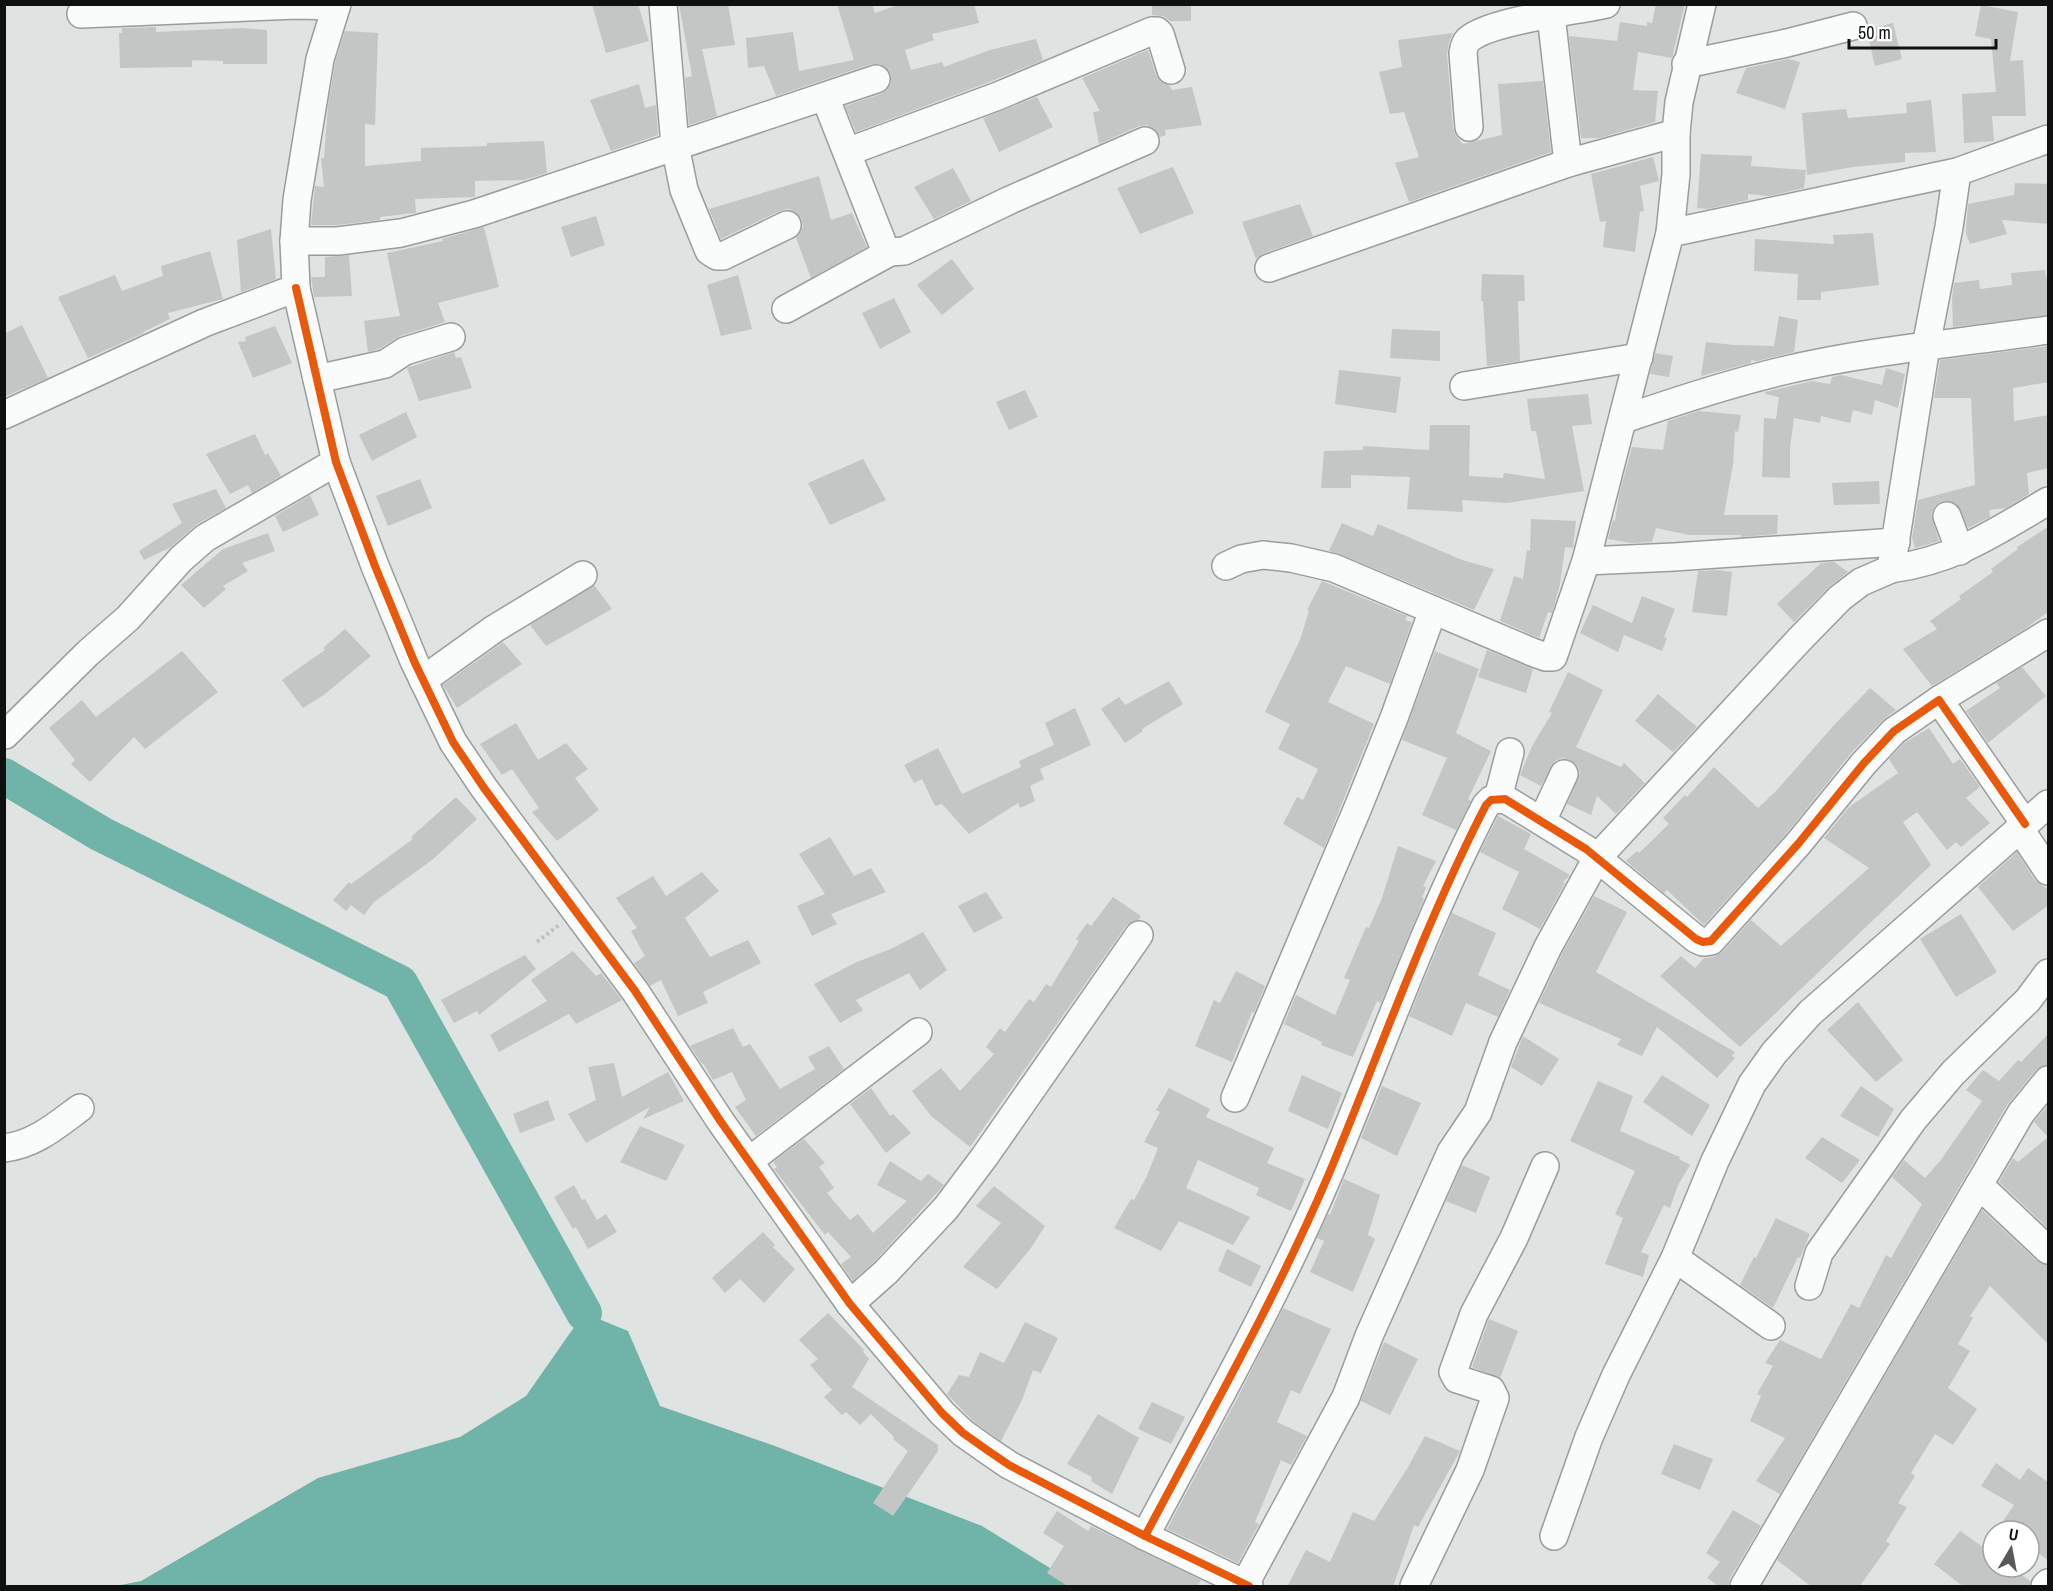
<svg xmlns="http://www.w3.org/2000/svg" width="2053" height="1591" viewBox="0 0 2053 1591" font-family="'Archivo Narrow',sans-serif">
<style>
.water{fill:#70b3a9}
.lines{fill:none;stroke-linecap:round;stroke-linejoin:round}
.river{stroke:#70b3a9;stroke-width:36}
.building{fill:#c3c6c5}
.minor-casing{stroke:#999d9c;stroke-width:30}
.path{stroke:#bfc0c0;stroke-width:4;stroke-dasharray:3 3;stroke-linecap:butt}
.minor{stroke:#fafbfb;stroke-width:27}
.cycleway-casing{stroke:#fff;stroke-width:11}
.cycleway{stroke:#e8590c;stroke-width:8}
</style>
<rect width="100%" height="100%" fill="#dfe3e2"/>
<path class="water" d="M584,1313L628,1331L660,1406L775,1446L982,1526L1079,1586H116L141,1581L318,1478L460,1437L526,1396Z"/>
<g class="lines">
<path class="river" d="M4,776L101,834L400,983L584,1313"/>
</g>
<g class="building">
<path d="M592,4H638L649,41L606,53Z"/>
<path d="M679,4H728L735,45L702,49L717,116L689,125L685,78L692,76Z"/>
<path d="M837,4H872L875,13L901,4H974L979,23L932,34L934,40L905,50L911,70L942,62L944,67L990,50L1036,39L1043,60L992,81L856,132L845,106L881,94L887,90L891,83V75L886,67L879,64H871L776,96L764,66L748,68L746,38L793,32L799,71L854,60Z"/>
<path d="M1152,4H1191V21H1170L1163,16L1152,15Z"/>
<path d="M1656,4H1685L1672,58L1638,52L1633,90L1658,91L1655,122L1599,138H1581L1569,36L1617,41L1620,22L1647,26V22L1652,23Z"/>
<path d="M1981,5L2018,12L2010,61L2023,60L2026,116H1992L1994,141L1964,143L1962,94L1996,92L1991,39L1975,36Z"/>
<path d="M1893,23L1902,59L1875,66L1867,32L1868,29Z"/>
<path d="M156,27V32L242,28L267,30V64H223V61L192,60V67L120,68L119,33H122V28Z"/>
<path d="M345,31L378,33L375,125L365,124V166L421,161V148L487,146V143L544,141L547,173L524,180L475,181V197L415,199L416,213H414L380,217V220L337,225H311L315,186L324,187L321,158H324L328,106L335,63Z"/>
<path d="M1453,33L1449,42L1447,54L1453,128L1456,136L1463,144L1502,135L1498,84L1543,81L1551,152L1409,202L1395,163L1419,157L1404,112L1390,114L1379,72L1402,67L1398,40Z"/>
<path d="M1148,50L1156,75L1161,82L1169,85L1172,90L1192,87L1202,125L1165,130L1166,135L1160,137L1154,128L1146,125L1139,126L1099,144L1093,112L1100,111L1082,78Z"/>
<path d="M1788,59L1800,62L1785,109L1736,93L1746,68Z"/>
<path d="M639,84L645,108L656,105L658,135L611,151L590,100Z"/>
<path d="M1037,97L1053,127L999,152L983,118Z"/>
<path d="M1931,100L1936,152L1905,153V162L1853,167L1807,175L1802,113L1846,109L1848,118L1907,113L1906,103Z"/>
<path d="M1701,154L1752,156L1751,166L1806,170L1804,188L1769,196L1748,194V200L1708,209L1697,208Z"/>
<path d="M1653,157L1659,181L1640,186L1644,211L1640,212L1635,252L1603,247L1606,221L1600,222L1591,174Z"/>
<path d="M1173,167L1194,213L1140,234L1117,188Z"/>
<path d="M953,168L971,201L934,219L914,187Z"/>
<path d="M819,176L831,220L852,213L867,247L811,278L796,238L800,233L803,226L801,218L795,212L788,209L780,211L721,239L709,209Z"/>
<path d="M2015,183L2049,184V224L2002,220L2007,234L1970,244L1966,233L1968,204L2014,195Z"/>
<path d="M1300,204L1313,236L1264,253L1256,259L1242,222Z"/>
<path d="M596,216L605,245L571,257L561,227Z"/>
<path d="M484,227L499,287L438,303L445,322L400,336L379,349L368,352L364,321L400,316L387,253L443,241L442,239Z"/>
<path d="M271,229L276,279L241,292L237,240Z"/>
<path d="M1873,233L1879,285L1821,292V300H1797L1798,274L1754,271L1755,239L1834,244L1833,235Z"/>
<path d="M210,251L223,299L168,313L170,319L143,332L144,333L88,358L58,297L115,275L122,291L163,276L161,266Z"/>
<path d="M349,255L352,296L314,297L311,277H325V257Z"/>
<path d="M952,259L974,289L942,315L917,285Z"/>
<path d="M2045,270L2046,277H2049V315L1953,327L1952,297L1954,283L1979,280L1980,289L2012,285L2011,273Z"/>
<path d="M1482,274L1524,275L1525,301H1518L1520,361L1487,366L1483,301H1481Z"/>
<path d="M738,275L752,329L721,336L707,285Z"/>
<path d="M894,298L911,332L880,349L862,313Z"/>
<path d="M1779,316L1798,320L1794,352L1757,361L1751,360V363L1701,376L1706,342L1734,345L1774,346Z"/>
<path d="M22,325L48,378L4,397V334Z"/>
<path d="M275,326L292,363L253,378L238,342L246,341L245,337Z"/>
<path d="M1392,329L1440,331V361L1390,358Z"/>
<path d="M2049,346V382L2013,388L2014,421L2049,415V468L2027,473L2029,494L2006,508L1989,510L1990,517L1968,528L1957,504L1950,501L1941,502L1935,506L1931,514L1939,541L1915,548L1912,538L1918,500L1975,485L1971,398H1934L1940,360Z"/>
<path d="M454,352L456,358L461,357L472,388L419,401L407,368Z"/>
<path d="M1655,353L1673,356L1669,377L1650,374Z"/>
<path d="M1886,368L1905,374L1898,408L1875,400L1872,415L1853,410L1850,423L1821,416L1820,423L1794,418L1790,447V478L1762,477L1764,418L1776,419L1779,397L1765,394V392L1812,381L1830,384L1832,377L1841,375L1882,385Z"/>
<path d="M1339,370L1401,377L1396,413L1335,404Z"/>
<path d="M1025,390L1038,417L1009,430L996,402Z"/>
<path d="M1588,394L1592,424L1572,426L1584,491L1507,503L1462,500L1463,512L1407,509L1410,477L1351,475V488H1321L1324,451L1363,450V446L1429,450L1430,425H1470L1469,476L1503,478L1504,473L1545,479L1536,431H1531L1527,399Z"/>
<path d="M1699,411L1741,415L1738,432L1735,431L1733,464L1724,515H1778L1777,534L1741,537V535H1689L1656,528L1652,542L1630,543L1608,539L1613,520L1615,521L1619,495L1632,447L1663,450L1668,421Z"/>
<path d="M406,412L417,437L372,461L359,435Z"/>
<path d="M255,434L265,455L268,453L281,476L252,493L248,485L230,494L206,454Z"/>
<path d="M863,459L886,500L830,525L808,483Z"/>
<path d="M420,479L432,508L388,526L376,496Z"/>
<path d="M1879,481L1880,504L1834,505L1832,483Z"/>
<path d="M216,489L226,508L197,524L171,547L144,560L139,551L182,523L172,504Z"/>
<path d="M310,495L319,515L283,532L275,516Z"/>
<path d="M1531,519L1576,521L1573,548L1565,547L1560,584L1552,613L1548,612L1539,638L1500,621L1514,576L1523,579L1527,550L1530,551Z"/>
<path d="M1342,523L1373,536L1378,524L1462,560L1494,569L1474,610L1340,554L1329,551Z"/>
<path d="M2049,526V611L2025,629L1932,686L1903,649L1937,629L1930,621L1961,599L1959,596L1993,572L1991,569L2018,549L2017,547Z"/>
<path d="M268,533L275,551L242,563L248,571L223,586L226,589L204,608L181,585L223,549Z"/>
<path d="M1834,562L1848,572L1829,587L1794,622L1777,604L1821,563Z"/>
<path d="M1718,570L1732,572L1727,616L1692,612L1698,571Z"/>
<path d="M1322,581L1407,616L1405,620L1412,622L1390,684L1346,666L1328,702L1374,724L1324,848L1283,824L1297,797L1303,800L1318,769L1278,749L1290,724L1265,712L1300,640L1309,611L1307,610Z"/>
<path d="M594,585L612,609L546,646L530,625Z"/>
<path d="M1642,596L1675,609L1664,637L1667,638L1662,651L1624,635L1618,652L1580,633L1593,605L1632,623Z"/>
<path d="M345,629L371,656L325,694L303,708L282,680L325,650L323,648Z"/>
<path d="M503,642L522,664L457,708L443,685Z"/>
<path d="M1487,650L1533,669L1526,693L1478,677Z"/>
<path d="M182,651L218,692L145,749L134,737L90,782L71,764L75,760L49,728L82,700L96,717Z"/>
<path d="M1435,651L1479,669L1456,733L1491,751L1468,799L1471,801L1456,830L1422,815L1447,758L1402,740Z"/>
<path d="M2022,667L2046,696L1988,743L1966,711L2000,688L1996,683Z"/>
<path d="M1568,672L1603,690L1576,747L1621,767L1624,763L1645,783L1616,814L1597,796L1591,815L1567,804L1580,773L1577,766L1570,760L1562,758L1555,761L1541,786L1520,775L1532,746L1552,713L1549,712Z"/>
<path d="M1169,681L1183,704L1142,729L1143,731L1125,743L1101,709L1119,697L1125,705Z"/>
<path d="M1870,688L1896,710L1883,720L1852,752L1786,834L1704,925L1667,890L1664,893L1626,861L1637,851L1639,853L1669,824L1663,818L1685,795L1687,797L1714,767L1758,808L1777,790L1835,724Z"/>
<path d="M1658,694L1697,727L1673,752L1635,721Z"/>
<path d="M1075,708L1091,745L1040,769L1044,779L1030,786L1035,801L1020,808L1018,803L969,834L942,804L935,806L922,779L914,783L904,765L938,748L962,794L1021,767L1019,761L1054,745L1045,723Z"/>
<path d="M516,723L538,760L566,743L588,769L575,778L599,810L557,841L532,812L539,808L512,769L502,775L480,744Z"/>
<path d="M1929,728L1953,764L1960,759L1980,787L1966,798L1990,823L1961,847L1956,842L1947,850L1917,812L1903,822L1931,865L1740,1047L1660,976L1681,956L1695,968L1704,958L1713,957L1722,952L1751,920L1781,946L1869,868L1824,838L1849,807L1898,773L1889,759L1904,743Z"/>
<path d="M456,797L477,819L432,860L374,902L364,915L351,905L346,911L333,900L349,882L351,884L413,839L411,837Z"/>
<path d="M1498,816L1531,834L1524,849L1570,875L1563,882L1565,883L1540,929L1502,909L1519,872L1480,852Z"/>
<path d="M830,837L854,876L871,868L886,892L831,914L837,924L812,936L797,906L825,894L799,854Z"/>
<path d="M1398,846L1436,861L1423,886L1426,887L1422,898L1424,899L1381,1003L1377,1001L1353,1057L1321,1045L1322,1042L1284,1024L1296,995L1335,1015L1350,980L1344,978L1366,927L1369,928L1382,898Z"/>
<path d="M2017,852L2035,880L2049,890V905L2013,931L1978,887Z"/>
<path d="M702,872L719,891L685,918L710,957L748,940L761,963L703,992L708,1003L678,1016L661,980L650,986L634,963L645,956L631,931L637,928L616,898L653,876L666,896Z"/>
<path d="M986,892L1003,918L974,933L958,906Z"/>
<path d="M1594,896L1627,912L1596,972L1735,1052L1732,1056L1735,1058L1717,1078L1657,1027L1642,1056L1617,1045L1621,1039L1539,1003L1562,954Z"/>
<path d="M1113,897L1141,916L1138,920L1132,921L1126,926L970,1147L931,1116L912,1091L941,1068L960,1091L994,1054L986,1047L1000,1028L1005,1032L1029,999L1034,1002L1046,984L1051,987L1079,941L1076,939L1087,923L1091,926Z"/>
<path d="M1452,913L1496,933L1478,975L1510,990L1498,1017L1466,1003L1452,1036L1409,1016Z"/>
<path d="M1961,914L1997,972L1956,997L1920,939Z"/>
<path d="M923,932L947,970L920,990L909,973L856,1000L863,1010L840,1023L814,984L857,962L893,948Z"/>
<path d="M573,951L596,976L601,973L622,1000L576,1024L569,1014L499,1052L490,1035L547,1001L531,980Z"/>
<path d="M525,955L536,969L479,1015L477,1011L454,1023L441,1000Z"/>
<path d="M1236,971L1265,986L1254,1013L1252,1012L1232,1062L1195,1046L1214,1000L1220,1003Z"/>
<path d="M1858,1002L1903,1060L1876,1082L1827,1030Z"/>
<path d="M733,1028L743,1047L750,1044L780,1089L815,1069L808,1057L829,1046L844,1069L756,1136L735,1107L746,1100L732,1072L713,1080L703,1063L702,1064L690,1046Z"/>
<path d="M2049,1033V1065L2042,1066L2036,1070L2007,1105L1780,1494L1756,1481L1785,1438L1750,1421L1761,1396L1757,1394L1773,1366L1765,1363L1780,1340L1821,1359L1851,1304L1859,1308L1886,1255L1891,1258L1922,1204L1892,1177L1904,1160L1925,1178L1940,1161L1982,1101L1966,1090L1983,1070L1999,1081L2018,1060L2021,1062Z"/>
<path d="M1523,1036L1559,1059L1542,1086L1511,1067Z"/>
<path d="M614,1063L622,1097L668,1072L684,1101L643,1119L650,1107L586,1143L568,1114L596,1100L588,1067Z"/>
<path d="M1302,1075L1342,1093L1328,1129L1288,1111Z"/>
<path d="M1662,1075L1710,1105L1692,1136L1643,1102Z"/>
<path d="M1598,1081L1633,1096L1620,1131L1680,1157L1679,1159L1690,1165L1678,1185L1670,1208L1664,1205L1641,1252L1649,1255L1643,1277L1605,1264L1623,1218L1615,1214L1635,1171L1570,1141Z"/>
<path d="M1382,1086L1421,1103L1397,1156L1361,1138Z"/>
<path d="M1861,1086L1894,1109L1878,1137L1840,1116Z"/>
<path d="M871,1088L890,1116L893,1114L911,1133L886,1153L850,1104Z"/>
<path d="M1169,1088L1210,1109L1206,1117L1274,1148L1267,1163L1305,1179L1291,1211L1256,1195L1259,1188L1198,1160L1186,1188L1250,1217L1233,1245L1179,1221L1161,1251L1114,1228L1131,1199L1134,1200L1147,1176L1158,1148L1144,1142L1160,1112L1156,1110Z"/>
<path d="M548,1100L555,1120L520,1133L513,1114Z"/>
<path d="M2049,1104V1229L1999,1182L2013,1158L2018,1162L2048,1137L2034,1122Z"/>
<path d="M640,1126L685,1145L666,1181L620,1162Z"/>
<path d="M1822,1137L1860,1160L1842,1183L1805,1158Z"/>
<path d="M804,1139L825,1163L819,1167L834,1188L827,1193L850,1220L858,1214L873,1233L907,1201L877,1185L890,1161L921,1181L928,1174L944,1185L875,1261L853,1281L841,1264L851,1257L828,1232L825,1235L774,1169L777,1167L773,1162Z"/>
<path d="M1462,1165L1490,1177L1476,1213L1446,1201Z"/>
<path d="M1344,1179L1380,1195L1368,1235L1375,1239L1353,1292L1310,1272L1324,1241L1317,1238L1328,1214L1330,1215Z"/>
<path d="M574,1185L582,1200L585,1199L597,1220L606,1214L617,1232L588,1249L576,1227L573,1229L554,1197Z"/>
<path d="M994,1186L1045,1226L1031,1248L997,1289L963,1267L1001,1223L976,1206Z"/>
<path d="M1982,1210L2037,1261L2049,1265V1345L1990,1286L1970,1316L1973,1318L1958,1344L1970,1351L1948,1388L1977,1409L1953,1445L1935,1434L1911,1473L1915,1476L1898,1503L1907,1507L1886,1541L1890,1544L1859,1587H1812L1777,1560Z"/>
<path d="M1776,1218L1810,1234L1800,1258L1798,1257L1773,1308L1740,1285L1754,1257L1756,1258Z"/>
<path d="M763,1232L775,1245L773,1247L795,1269L764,1303L740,1279L725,1293L712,1278Z"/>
<path d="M1227,1249L1261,1266L1251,1287L1218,1271Z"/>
<path d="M1283,1308L1331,1329L1300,1394L1291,1390L1277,1422L1307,1436L1291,1465L1281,1460L1255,1522L1259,1524L1238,1563L1167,1529L1239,1395Z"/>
<path d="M828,1313L864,1350L863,1352L869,1359L852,1387L938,1445V1451L893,1516L873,1503L908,1451L893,1439L894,1437L871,1414L860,1425L846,1412L842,1415L824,1397L832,1390L810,1365L818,1359L799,1340Z"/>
<path d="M1489,1319L1518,1331L1500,1378L1472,1367Z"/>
<path d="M1025,1322L1058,1338L1041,1373L1033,1370L1022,1400L1001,1441L973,1421L947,1394L959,1375L969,1377L980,1352L1004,1363Z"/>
<path d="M1384,1342L1418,1359L1390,1415L1361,1401Z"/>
<path d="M1152,1402L1185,1417L1171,1444L1138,1429Z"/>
<path d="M1098,1414L1139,1438L1112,1494L1091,1481L1092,1477L1067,1464Z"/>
<path d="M1425,1436L1460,1451L1418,1527L1414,1525L1393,1587H1287L1306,1550L1330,1562L1353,1512L1374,1521L1408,1467Z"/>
<path d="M1674,1444L1713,1459L1700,1490L1661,1474Z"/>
<path d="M1996,1463L2020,1480L2028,1468L2049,1483V1561L2029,1546V1531H2010L2001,1524L2014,1505L1981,1486Z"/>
<path d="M1733,1510L1761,1526L1730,1578L1728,1587H1720L1707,1578L1720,1562L1706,1553Z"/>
<path d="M1057,1511L1088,1531L1091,1526L1201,1580L1197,1587H1069L1047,1573L1064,1546L1043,1533Z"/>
<path d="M1960,1531L1993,1554V1567H2011L2030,1581V1587H1964L1934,1564Z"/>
</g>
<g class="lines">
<g class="minor-casing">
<g id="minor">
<path d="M337,4L320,59L297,200L294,241H338L401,233L474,214L876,79"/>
<path d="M663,4L675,145L684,190L709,251L717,256H723L787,225"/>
<path d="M81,14L297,5L336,6"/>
<path d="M1551,15L1568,163"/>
<path d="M1686,64L1787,43L1853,26"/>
<path d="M825,97L884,247L890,252L904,251L1010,200L1145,141"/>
<path d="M1469,127L1463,53C1464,48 1464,44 1468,40C1488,21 1575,11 1606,4"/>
<path d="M847,152L998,96L1152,31H1157L1160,34L1171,70"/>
<path d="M1957,172L1949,227L1926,346L1891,569C1955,560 1994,533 2048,501"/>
<path d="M1670,233L1957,172L2048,139"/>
<path d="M1269,268L1568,163L1676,133"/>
<path d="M296,288L336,462L375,566L414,661L453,742L484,788L635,991L721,1122L850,1304L942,1413L963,1433L987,1450L1009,1465L1145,1536L1249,1586"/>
<path d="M786,309L890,252"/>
<path d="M317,379L385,364L405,351L451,337"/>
<path d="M1464,386L1639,357"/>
<path d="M4,415L204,323L296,288L294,241"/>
<path d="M1624,419C1676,401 1728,384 1782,371C1869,350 1960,343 2048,330"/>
<path d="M1947,516L1960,551"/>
<path d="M1586,561L1674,557L1896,542"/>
<path d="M1226,566L1241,559L1263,555L1291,558L1334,568L1532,652L1546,657H1553L1586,561L1670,233L1676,174V133L1679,102L1702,4"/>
<path d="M423,680L494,629L583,575"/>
<path d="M1939,700L2048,633"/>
<path d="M5,735L88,653L128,618L181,559L205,538L336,462"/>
<path d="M1498,798L1510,752"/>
<path d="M1542,821L1564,774"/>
<path d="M2020,829L2048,871"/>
<path d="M1235,1098L1359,805L1394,718L1433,610"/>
<path d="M4,1148C34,1145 57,1125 80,1108"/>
<path d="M749,1161L918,1032"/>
<path d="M1979,1185L2048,1250"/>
<path d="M1675,1258L1771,1326"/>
<path d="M1809,1286L1819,1253L1913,1120L1953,1073L2028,1000L2048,973"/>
<path d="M850,1304L886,1272L946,1208L985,1156L1139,935"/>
<path d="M1145,1536C1208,1417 1275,1300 1328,1176C1380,1052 1424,925 1486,805L1491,800L1505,799L1586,849L1696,939L1703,942L1711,941L1798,844L1864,763L1894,731L1939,700L2025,824"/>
<path d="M1554,1536L1589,1437L1616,1375L1675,1258L1715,1161L1752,1084L1774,1053L1810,1013L2048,804"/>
<path d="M1245,1584L1346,1397L1369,1336L1451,1152L1478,1112L1503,1042L1548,947L1597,858L1800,639L1840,598L1861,582L1891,569"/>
<path d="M1414,1586L1470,1470L1495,1398L1491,1390L1457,1379L1453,1372L1474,1314L1514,1238L1545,1166"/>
<path d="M1744,1586L2021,1113L2048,1080"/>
<path d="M2045,1586L2048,1583"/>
</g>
</g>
<path class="path" d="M537,942L559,925"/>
<use href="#minor" class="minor"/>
<g class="cycleway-casing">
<g id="cycleway">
<path d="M296,288L336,462L375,566L414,661L453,742L484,788L635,991L721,1122L850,1304L942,1413L963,1433L987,1450L1009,1465L1145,1536L1249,1586"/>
<path d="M1145,1536C1208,1417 1275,1300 1328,1176C1380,1052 1424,925 1486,805L1491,800L1505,799L1586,849L1696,939L1703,942L1711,941L1798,844L1864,763L1894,731L1939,700L2025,824"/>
</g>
</g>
<use href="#cycleway" class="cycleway"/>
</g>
<rect width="2053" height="1591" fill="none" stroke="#0f1111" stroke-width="12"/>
<g transform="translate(2011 1549) rotate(10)"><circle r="28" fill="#ffffff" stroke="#9fa0a0" stroke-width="1.5"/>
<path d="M0-4.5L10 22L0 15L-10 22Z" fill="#585a5a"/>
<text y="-9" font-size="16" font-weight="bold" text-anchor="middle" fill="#0f1111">U</text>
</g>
<path d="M1849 39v9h147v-9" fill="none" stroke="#0f1111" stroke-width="3"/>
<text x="1858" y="39" font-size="18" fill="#0f1111" stroke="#ffffff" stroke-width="4.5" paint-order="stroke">50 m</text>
</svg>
